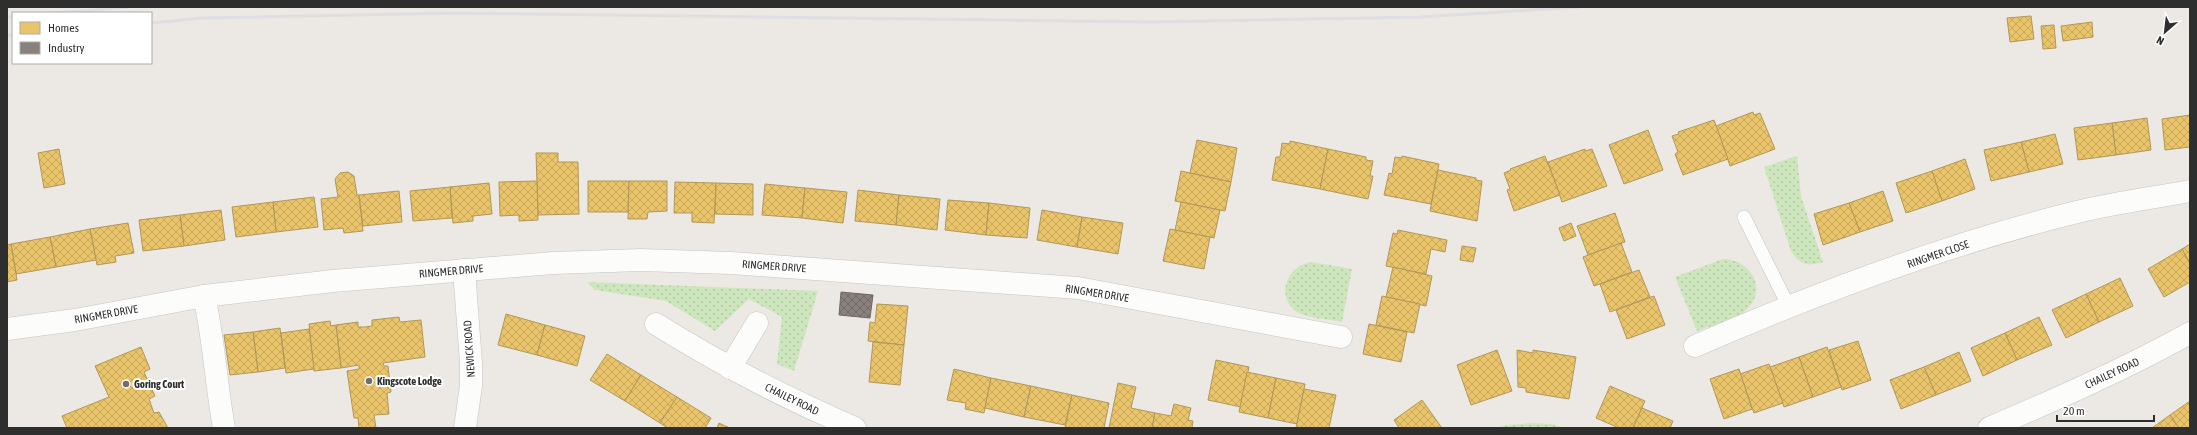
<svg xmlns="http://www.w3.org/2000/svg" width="2197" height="435" viewBox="0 0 2197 435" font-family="'Asap Condensed',sans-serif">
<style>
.grass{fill:url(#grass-dots)}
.homes{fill:url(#homes-cross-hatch);stroke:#b19758}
.industry{fill:url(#industry-cross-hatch);stroke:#6e6865}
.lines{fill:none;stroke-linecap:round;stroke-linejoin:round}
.lane-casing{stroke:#c5c4c5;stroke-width:14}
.street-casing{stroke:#c5c4c5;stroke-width:23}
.lane{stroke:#fcfcfb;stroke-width:13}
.street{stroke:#fcfcfb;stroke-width:22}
.rail{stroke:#dfdfe1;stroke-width:3}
.poi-dot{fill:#706f6e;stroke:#fff;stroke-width:1.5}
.labels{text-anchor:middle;stroke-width:4;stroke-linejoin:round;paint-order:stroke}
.street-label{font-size:11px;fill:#2e2e2e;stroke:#fff}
.poi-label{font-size:11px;font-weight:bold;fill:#2e2e2e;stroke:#fff;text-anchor:start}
</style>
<defs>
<pattern id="grass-dots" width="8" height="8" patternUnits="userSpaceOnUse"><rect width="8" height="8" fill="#cee6be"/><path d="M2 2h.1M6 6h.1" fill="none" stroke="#b1c6a4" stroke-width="1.8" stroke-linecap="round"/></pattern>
<pattern id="homes-cross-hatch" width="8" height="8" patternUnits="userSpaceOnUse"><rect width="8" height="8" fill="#e9c46a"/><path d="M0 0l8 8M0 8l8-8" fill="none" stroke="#c8a95c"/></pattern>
<pattern id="industry-cross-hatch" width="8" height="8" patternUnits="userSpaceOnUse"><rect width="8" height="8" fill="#8a817c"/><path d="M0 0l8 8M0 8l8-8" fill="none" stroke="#716a66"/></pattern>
</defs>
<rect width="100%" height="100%" fill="#ece8e4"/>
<g class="grass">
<path d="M1797,156L1801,196L1823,262C1807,267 1800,265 1791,251L1764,167Z"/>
<path d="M1723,259C1749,259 1769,288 1747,309C1735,321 1712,325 1697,331L1675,277Z"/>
<path d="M1312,262L1352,269L1342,322C1329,319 1311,319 1299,313C1274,299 1286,265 1312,262Z"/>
<path d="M587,282L818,291L794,371L777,364L782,317L749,299L715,331L666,301L595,290Z"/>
<path d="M1531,423L1551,424L1565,428H1494L1508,425Z"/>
</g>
<g class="homes">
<path d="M2031,16L2034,39L2010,42L2007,18Z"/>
<path d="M2092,22L2093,37L2063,41L2061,26Z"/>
<path d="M2054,25L2056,48L2043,49L2041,26Z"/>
<path d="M1753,112L1754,115L1760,113L1775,149L1730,166L1716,126Z"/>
<path d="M2190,115V147L2165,150L2162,119Z"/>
<path d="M2147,118L2151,150L2116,155L2112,123Z"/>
<path d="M1714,120L1728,159L1683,175L1675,154L1678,152L1672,136L1679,134L1678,132Z"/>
<path d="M2112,123L2116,155L2078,160L2074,128Z"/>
<path d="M1648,130L1663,170L1624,184L1609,145Z"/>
<path d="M2055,134L2063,164L2029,172L2021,142Z"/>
<path d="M1197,140L1237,148L1231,182L1190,173Z"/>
<path d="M1290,141L1328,149L1320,189L1272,180L1276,157H1280L1282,143L1290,144Z"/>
<path d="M2021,142L2029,172L1991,181L1984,150Z"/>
<path d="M59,149L65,184L44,188L38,153Z"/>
<path d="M1328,149L1366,157V160L1373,161L1370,176H1373L1368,199L1320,189Z"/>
<path d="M1585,149V151L1592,149L1607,186L1562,202L1548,162Z"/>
<path d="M536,153H558V162H578L579,214L538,215Z"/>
<path d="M1402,156L1439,164L1431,204L1384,195L1389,173L1392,174L1395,157L1402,158Z"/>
<path d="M1545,156L1560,195L1514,211L1507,190L1510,189L1504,173L1511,170L1510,169Z"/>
<path d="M1965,159L1975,189L1942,201L1932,171Z"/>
<path d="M1438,170L1476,178V180L1482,181L1477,221L1430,211Z"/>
<path d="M1181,171L1231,182L1225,211L1175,201Z"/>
<path d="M1932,171L1942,201L1906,213L1896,183Z"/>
<path d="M348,172L354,176L357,195H359L363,231L344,233L343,228L324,230L321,199L338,197L335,179L340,173Z"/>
<path d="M537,181L538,220L519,221V215L500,216L499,182Z"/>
<path d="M588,181H629L628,212H588Z"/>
<path d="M629,181H667V211L648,212L647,219H628Z"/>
<path d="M675,182L716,183L714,223L692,222V213H674Z"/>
<path d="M489,183L492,214L473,216V221L453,223L450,187Z"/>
<path d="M716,183L753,184V215L715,214Z"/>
<path d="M765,184L805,188L802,218L762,215Z"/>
<path d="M450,187L452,218L413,221L410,191Z"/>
<path d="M805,188L847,192L843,223L802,218Z"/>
<path d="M858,190L899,195L896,225L855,221Z"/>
<path d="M399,191L402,222L363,226L359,195Z"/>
<path d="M1883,191L1893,221L1860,232L1849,203Z"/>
<path d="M899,195L940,199L937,230L896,225Z"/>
<path d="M314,197L318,227L276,232L273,202Z"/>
<path d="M948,200L989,203L986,235L945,230Z"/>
<path d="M273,202L276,232L236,237L232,207Z"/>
<path d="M1181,202L1220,210L1214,238L1175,230Z"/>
<path d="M989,203L1030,208L1027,238L986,235Z"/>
<path d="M1849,203L1860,232L1823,245L1814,214Z"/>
<path d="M221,210L225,240L184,246L180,215Z"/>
<path d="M1042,210L1082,217L1077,247L1037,240Z"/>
<path d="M1615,213L1625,242L1588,255L1577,226Z"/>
<path d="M180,215L184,246L143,251L139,220Z"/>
<path d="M1082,217L1123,223L1118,254L1077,247Z"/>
<path d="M128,223L134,253L115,256L116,262L97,265L90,229Z"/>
<path d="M1571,223L1576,236L1564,241L1559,228Z"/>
<path d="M90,229L96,260L56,267L50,237Z"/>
<path d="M1170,229L1210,237L1204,269L1163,261Z"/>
<path d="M1398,230L1447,240L1445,252L1431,249L1426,274L1386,266L1393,233L1397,234Z"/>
<path d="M50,237L56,267L16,274L11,244Z"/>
<path d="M1621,243L1632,272L1594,286L1583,257Z"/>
<path d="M11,244L17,280L7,282V245Z"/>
<path d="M2190,244V264L2182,249Z"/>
<path d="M1462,246L1476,248L1473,262L1460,260Z"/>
<path d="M2182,249L2190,264V282L2164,297L2148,269Z"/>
<path d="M1393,267L1432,276L1426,306L1386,297Z"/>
<path d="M1639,270L1650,297L1610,312L1600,284Z"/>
<path d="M2120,278L2133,306L2099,322L2086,294Z"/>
<path d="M2086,294L2099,322L2066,338L2052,310Z"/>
<path d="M1382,296L1420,304L1414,333L1376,325Z"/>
<path d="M1654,296L1665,325L1627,339L1616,310Z"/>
<path d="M877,304L908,306L904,345L868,341L870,322L875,323Z"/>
<path d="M506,314L545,325L537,355L498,345Z"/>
<path d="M399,317L400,322L421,320L425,357L383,363L384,366H388L391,392L387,393L389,414L374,415L376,428H359L358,418H354L347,371L359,369V365L341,368L336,325L358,322V327H365L372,326V320Z"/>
<path d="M2039,317L2052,345L2017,360L2005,333Z"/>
<path d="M330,321L331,326L336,325L341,368L314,371L309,324Z"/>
<path d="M1369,324L1407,332L1401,362L1363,354Z"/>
<path d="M545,325L585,336L577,366L537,355Z"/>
<path d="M280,328L285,368L258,372L253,332Z"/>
<path d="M309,329L314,369L286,373L281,333Z"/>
<path d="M253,332L258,372L230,375L224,335Z"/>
<path d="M2005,333L2017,360L1983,376L1971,348Z"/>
<path d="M1858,341L1871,380L1842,390L1829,350Z"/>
<path d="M873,342L904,345L900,385L869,382Z"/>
<path d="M141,347L150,369L144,372L155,396L149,399L154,413L159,412L168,428H67L62,416L109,397L95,366Z"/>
<path d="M1827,347L1841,387L1813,397L1799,357Z"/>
<path d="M1497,350L1512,391L1471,405L1457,365Z"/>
<path d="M1517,350L1533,353V350L1576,357L1569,399L1526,392V388L1518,387Z"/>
<path d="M1959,352L1971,381L1936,395L1924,367Z"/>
<path d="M607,354L641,375L625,401L590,380Z"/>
<path d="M1799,357L1813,397L1784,407L1770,367Z"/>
<path d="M1216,360L1249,367L1241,407L1208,400Z"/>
<path d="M1769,364L1783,403L1754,413L1740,374Z"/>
<path d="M1924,367L1936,395L1901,409L1890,380Z"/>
<path d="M954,369L991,378L984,413L965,409L966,403L947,400Z"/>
<path d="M1739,369L1752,409L1724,419L1710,379Z"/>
<path d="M1247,372L1276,378L1268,418L1239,412Z"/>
<path d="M641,375L677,397L660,423L625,401Z"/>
<path d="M991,378L1031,386L1024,417L985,408Z"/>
<path d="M1276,378L1305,384L1297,424L1268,418Z"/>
<path d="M1118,383L1136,387L1131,408L1155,413L1152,428H1109Z"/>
<path d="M1031,386L1072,395L1065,425L1024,417Z"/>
<path d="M1610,386L1645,401L1633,428H1619L1596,418Z"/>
<path d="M1304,389L1336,395L1329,428H1296Z"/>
<path d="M1072,395L1109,403L1104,428H1065Z"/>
<path d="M677,397L711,418L705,428H668L660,423Z"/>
<path d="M1422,400L1442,428H1399L1394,420Z"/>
<path d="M2190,401V428H2179L2170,415Z"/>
<path d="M1174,404L1191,408L1188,420L1193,421L1192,428H1152L1155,413L1171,416Z"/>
<path d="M1642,408L1673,421L1670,428H1633Z"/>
<path d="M2170,415L2179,428H2152Z"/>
<path d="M719,423L721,424L730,428H717Z"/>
</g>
<path class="industry" d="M841,292L873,295L870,318L839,315Z"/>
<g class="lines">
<g class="lane-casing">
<path id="lane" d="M1744,217L1788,305"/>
</g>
<g class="street-casing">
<g id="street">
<path d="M464,270L471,363V386L465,428"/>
<path d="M204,296C214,340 216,384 224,428"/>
<path d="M656,324C720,364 785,398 855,428"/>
<path d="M7,329L75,320L204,296L333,281L553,263L641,260L731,263L1078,288L1341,337"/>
<path d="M1695,346C1817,293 1947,244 2077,212C2114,203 2152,198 2190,191"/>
<path d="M730,368L757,323"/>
<path d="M1989,428C2057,399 2125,369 2190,333"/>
</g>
</g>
<use href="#lane" class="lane"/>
<use href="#street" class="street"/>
<g class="rail">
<path d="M56,13L128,7"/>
<path d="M7,17H13"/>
<path d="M151,23L203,18L457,13L1151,22L1420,17L1580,7"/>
<path d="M7,36L13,35"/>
</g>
</g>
<g class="poi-dot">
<circle cx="369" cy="381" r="4"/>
<circle cx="126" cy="384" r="4"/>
</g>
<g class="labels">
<g class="street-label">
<text transform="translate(1938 254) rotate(-19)" y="4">RINGMER CLOSE</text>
<text transform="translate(774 266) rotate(4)" y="4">RINGMER DRIVE</text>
<text transform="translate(451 271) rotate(-5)" y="4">RINGMER DRIVE</text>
<text transform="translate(1097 293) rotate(9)" y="4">RINGMER DRIVE</text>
<text transform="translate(106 314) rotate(-10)" y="4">RINGMER DRIVE</text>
<text transform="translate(469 349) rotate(-94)" y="4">NEWICK ROAD</text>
<text transform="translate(2112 373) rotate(-25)" y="4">CHAILEY ROAD</text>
<text transform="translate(792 399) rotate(26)" y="4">CHAILEY ROAD</text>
</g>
<g class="poi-label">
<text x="377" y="385">Kingscote Lodge</text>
<text x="134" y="388">Goring Court</text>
</g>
</g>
<rect width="2197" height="435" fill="none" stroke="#2e2e2e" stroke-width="16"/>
<rect x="12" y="12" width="140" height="52" fill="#ffffff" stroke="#ababab"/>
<rect x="20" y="22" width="20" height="12" fill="#e9c46a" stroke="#ababab"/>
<text x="48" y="32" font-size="12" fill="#2e2e2e">Homes</text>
<rect x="20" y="42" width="20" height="12" fill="#8a817c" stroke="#ababab"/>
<text x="48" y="52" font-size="12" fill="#2e2e2e">Industry</text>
<g transform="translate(2165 32) rotate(208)" stroke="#ffffff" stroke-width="3" paint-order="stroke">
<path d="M0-3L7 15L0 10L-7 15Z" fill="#2e2e2e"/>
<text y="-6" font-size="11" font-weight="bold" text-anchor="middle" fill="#2e2e2e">N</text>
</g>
<path d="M2057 415v6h97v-6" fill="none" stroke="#2e2e2e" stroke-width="2"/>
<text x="2063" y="415" font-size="12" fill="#2e2e2e" stroke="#ffffff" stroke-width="3" paint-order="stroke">20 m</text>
</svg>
